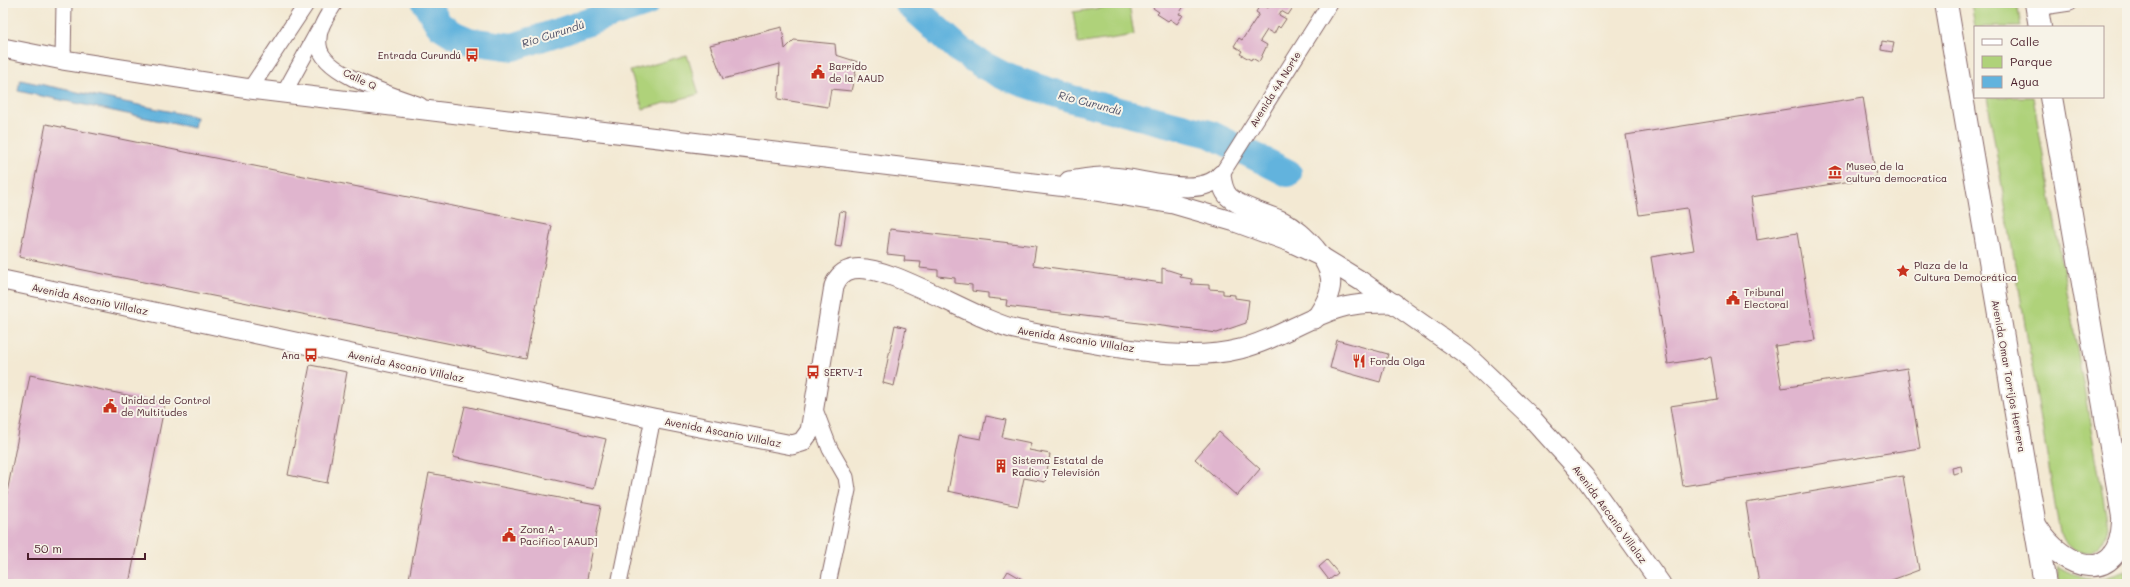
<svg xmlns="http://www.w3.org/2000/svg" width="2130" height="587" viewBox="0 0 2130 587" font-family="Mali,sans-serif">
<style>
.green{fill:#afd27a;stroke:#7c7852}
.water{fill:#62b3dd;stroke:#566984}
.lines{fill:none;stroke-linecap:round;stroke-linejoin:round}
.river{stroke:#62b3dd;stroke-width:28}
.building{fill:#e0b5ce}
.minor-casing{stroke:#856666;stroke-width:17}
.major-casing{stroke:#856666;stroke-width:21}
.highway-casing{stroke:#856666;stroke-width:24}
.minor{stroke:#fff;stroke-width:15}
.major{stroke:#fff;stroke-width:19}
.highway{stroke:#fff;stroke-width:22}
.labels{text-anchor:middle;stroke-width:4;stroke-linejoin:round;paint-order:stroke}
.poi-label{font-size:10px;fill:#4a1f2b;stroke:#f7f3e8;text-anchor:start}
.street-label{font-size:10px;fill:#4a1f2b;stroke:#f7f3e8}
.water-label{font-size:11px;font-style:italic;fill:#525369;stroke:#f7f3e8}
</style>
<rect width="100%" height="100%" fill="#f7f3e8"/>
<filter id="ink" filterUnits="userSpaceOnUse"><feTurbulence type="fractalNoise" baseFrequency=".025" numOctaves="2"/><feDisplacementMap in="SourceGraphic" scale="8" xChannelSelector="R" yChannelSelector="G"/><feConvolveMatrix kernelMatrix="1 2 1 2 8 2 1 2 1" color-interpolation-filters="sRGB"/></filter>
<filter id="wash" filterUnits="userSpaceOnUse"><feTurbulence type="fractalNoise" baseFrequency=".012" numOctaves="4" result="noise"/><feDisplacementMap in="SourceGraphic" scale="16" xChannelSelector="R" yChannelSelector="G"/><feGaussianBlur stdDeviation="0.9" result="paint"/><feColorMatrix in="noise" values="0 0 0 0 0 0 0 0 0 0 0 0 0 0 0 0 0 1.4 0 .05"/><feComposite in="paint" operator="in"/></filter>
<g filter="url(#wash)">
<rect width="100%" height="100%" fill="#f3e9d3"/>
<g class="green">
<path d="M1971,3H2017L2021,27H1975Z"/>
<path d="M1129,4L1134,35L1078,44L1073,12Z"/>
<path d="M687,55L699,94L643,109L630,71Z"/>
<path d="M1987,97H2033L2108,526C2103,557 2075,561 2060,534Z"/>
<path d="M2057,566C2085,581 2094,584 2125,572L2127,584H2060Z"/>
</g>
<path class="water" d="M20,80L196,117L194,128L18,91Z"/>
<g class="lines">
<g class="river">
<path d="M426,3L439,25L455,35L469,41L513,47L646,3"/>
<path d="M908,3L960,50L983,65L1006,77L1072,99L1210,134L1288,173"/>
</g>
</g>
<g id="blocks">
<g class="building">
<path d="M1156,3H1186L1179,14L1183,15L1177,24L1170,19L1168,21L1157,14L1159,12L1153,8Z"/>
<path d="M1261,3L1268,8L1272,3H1293L1292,5L1294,6L1288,15L1281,11L1279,15L1286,19L1280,28L1278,26L1274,34L1267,30L1260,41L1267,45L1259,62L1252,58L1251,60L1240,54L1242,51L1234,46L1239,38L1242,40L1259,14L1256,12Z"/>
<path d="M782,27L785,49L794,40L835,44L836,55L858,62L851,91L831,89L828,107L778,99L780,64L723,79L710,45Z"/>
<path d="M1882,41L1894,43L1892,52L1881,50Z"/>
<path d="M1863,97L1876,177L1751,197L1757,240L1797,233L1815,340L1775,346L1782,388L1907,368L1920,448L1683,486L1670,406L1718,399L1711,357L1668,364L1651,257L1694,250L1687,208L1639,215L1626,135Z"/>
<path d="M46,124L552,226L526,359L19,257Z"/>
<path d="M840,211L846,212L841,247L835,246Z"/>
<path d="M890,229L1036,246L1033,265L1162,283V268L1181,274L1180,277L1192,279L1191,284L1209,285V289L1223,290V294L1235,295V298L1249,300L1246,323L1217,333L1006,306L1007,300L988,298V293L972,291V285L955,283V278L938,276V270L920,268L921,262L904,261L905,256L887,254Z"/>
<path d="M895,325L906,328L894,386L883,383Z"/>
<path d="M1337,340L1388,354L1380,382L1330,368Z"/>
<path d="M310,365L347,372L327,483L288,475Z"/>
<path d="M30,375L165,403L129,584H3V513Z"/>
<path d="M465,406L606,439L594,489L453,457Z"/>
<path d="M986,416L1006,420L1002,437L1031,443L1029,450L1050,454L1045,482L1024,478L1018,506L948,491L959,435L981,439Z"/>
<path d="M1219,432L1260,469L1237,496L1195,459Z"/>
<path d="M1961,466L1962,472L1953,474L1952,468Z"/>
<path d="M429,473L601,506L586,584H408Z"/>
<path d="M1903,476L1919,570L1881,584H1759L1746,503Z"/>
<path d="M1327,560L1338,573L1329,580L1319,567Z"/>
<path d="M1008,571L1022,579L1020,584H1000Z"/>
</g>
</g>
</g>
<g filter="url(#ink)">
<use href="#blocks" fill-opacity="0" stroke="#856666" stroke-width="1"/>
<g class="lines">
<g class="minor-casing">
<g id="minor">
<path d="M335,3C327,16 317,29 319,45C321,74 396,96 420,105"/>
<path d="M2036,8L2070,3"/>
<path d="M63,60L64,3"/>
<path d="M250,89L307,3"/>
<path d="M284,93L318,31"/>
<path d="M1221,175L1330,3"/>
<path d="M814,407L830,449L846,477L848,490L828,584"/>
<path d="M619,584L653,418"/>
</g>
</g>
<g class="major-casing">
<g id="major">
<path d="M3,48L63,60L250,89L1083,189L1173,204L1235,222L1290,242L1322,257L1361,281L1465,354L1528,414L1584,476L1661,584"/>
<path d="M1221,175C1222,183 1223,191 1229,197C1241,208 1267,214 1282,221C1296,228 1305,237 1315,248C1337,275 1335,291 1315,319"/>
<path d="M1069,181C1083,179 1098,176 1112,177C1141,178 1200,200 1221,175"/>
<path d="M3,280L653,418L792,445L802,442L810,431L834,286C837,278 843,271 853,269C888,262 977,322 1019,330C1042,335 1066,339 1090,343C1138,351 1192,361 1240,349C1276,340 1306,318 1340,308C1358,303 1376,303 1394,303"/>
</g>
</g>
<g class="highway-casing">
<g id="highway">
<path d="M1946,3L2045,584"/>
<path d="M2036,3L2040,27"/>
<path d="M2051,97L2127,540"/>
<path d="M2037,528C2063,570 2120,587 2123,522"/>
</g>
</g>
<use href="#minor" class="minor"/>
<use href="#major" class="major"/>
<use href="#highway" class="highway"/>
</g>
</g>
<defs>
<g id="bus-bare" transform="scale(1.08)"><path d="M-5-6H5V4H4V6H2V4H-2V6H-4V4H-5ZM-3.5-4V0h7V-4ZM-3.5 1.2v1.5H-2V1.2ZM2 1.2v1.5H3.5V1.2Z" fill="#c8321e" stroke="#f7f3e8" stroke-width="2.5" paint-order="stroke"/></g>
<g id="civic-bare" transform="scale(1.08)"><path d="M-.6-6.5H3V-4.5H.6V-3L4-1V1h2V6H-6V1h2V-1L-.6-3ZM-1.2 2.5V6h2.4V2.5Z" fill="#c8321e" stroke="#f7f3e8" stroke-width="2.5" paint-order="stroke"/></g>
<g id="museum-bare" transform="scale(1.08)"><path d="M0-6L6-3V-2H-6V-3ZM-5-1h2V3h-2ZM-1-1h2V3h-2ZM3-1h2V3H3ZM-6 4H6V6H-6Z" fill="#c8321e" stroke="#f7f3e8" stroke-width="2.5" paint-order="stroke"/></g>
<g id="sight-bare" transform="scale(1.08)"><path d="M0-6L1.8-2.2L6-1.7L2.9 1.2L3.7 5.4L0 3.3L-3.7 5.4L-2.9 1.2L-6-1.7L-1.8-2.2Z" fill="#c8321e" stroke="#f7f3e8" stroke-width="2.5" paint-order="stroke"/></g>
<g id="restaurant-bare" transform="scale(1.08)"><path d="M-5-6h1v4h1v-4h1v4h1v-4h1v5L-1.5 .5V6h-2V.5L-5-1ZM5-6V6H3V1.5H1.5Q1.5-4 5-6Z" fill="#c8321e" stroke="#f7f3e8" stroke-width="2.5" paint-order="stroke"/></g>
<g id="building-bare" transform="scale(1.08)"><path d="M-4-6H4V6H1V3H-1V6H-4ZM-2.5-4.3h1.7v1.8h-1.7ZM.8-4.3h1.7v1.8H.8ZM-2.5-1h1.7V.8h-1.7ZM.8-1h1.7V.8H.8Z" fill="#c8321e" stroke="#f7f3e8" stroke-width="2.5" paint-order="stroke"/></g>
</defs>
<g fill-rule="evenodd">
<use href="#bus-bare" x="472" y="55"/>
<use href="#civic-bare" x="818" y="72"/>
<use href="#museum-bare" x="1835" y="172"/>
<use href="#sight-bare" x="1903" y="271"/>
<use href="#civic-bare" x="1733" y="298"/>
<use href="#bus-bare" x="311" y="355"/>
<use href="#restaurant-bare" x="1359" y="361"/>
<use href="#bus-bare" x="813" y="372"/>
<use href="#civic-bare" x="110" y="406"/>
<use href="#building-bare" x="1001" y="466"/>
<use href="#civic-bare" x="509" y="535"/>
</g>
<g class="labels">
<g class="poi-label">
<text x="461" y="59" text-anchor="end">Entrada Curundú</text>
<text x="829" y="70">Barrido<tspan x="829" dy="12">de la AAUD</tspan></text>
<text x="1846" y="170">Museo de la<tspan x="1846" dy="12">cultura democratica</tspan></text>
<text x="1914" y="269">Plaza de la<tspan x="1914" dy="12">Cultura Democrática</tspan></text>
<text x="1744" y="296">Tribunal<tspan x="1744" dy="12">Electoral</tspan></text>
<text x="300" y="359" text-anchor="end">Ana</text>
<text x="1370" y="365">Fonda Olga</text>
<text x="824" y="376">SERTV-I</text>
<text x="121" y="404">Unidad de Control<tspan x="121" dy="12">de Multitudes</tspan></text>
<text x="1012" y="464">Sistema Estatal de<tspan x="1012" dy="12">Radio y Televisión</tspan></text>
<text x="520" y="533">Zona A -<tspan x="520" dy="12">Pacìfico [AAUD]</tspan></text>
</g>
<g class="street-label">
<text transform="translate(360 79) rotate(25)" y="4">Calle Q</text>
<text transform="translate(1275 89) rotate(-58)" y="4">Avenida 4A Norte</text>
<text transform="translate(90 299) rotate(12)" y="4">Avenida Ascanio Villalaz</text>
<text transform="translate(1076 339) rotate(9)" y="4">Avenida Ascanio Villalaz</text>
<text transform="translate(406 366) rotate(12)" y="4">Avenida Ascanio Villalaz</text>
<text transform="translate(2009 376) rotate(80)" y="4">Avenida Omar Torrijos Herrera</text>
<text transform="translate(723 432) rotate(11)" y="4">Avenida Ascanio Villalaz</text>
<text transform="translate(1610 514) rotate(54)" y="4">Avenida Ascanio Villalaz</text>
</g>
<g class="water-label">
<text transform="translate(553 34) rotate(-18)" y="4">Río Curundú</text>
<text transform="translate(1090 103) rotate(15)" y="4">Río Curundú</text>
</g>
</g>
<rect width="2130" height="587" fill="none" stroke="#f7f3e8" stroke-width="16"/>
<rect x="1974" y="26" width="130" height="72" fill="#f7f3e8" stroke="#b29e9c"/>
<rect x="1982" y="39" width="20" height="6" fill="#ffffff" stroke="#b29e9c"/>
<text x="2010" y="46" font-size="12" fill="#4a1f2b">Calle</text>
<rect x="1982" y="56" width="20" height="12" fill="#afd27a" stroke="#b29e9c"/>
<text x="2010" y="66" font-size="12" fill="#4a1f2b">Parque</text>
<rect x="1982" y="76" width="20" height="12" fill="#62b3dd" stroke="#b29e9c"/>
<text x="2010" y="86" font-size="12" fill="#4a1f2b">Agua</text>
<path d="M28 553v6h117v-6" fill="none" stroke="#4a1f2b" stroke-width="2"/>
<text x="34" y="553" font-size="12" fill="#4a1f2b" stroke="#f7f3e8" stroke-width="3" paint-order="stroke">50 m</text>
</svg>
